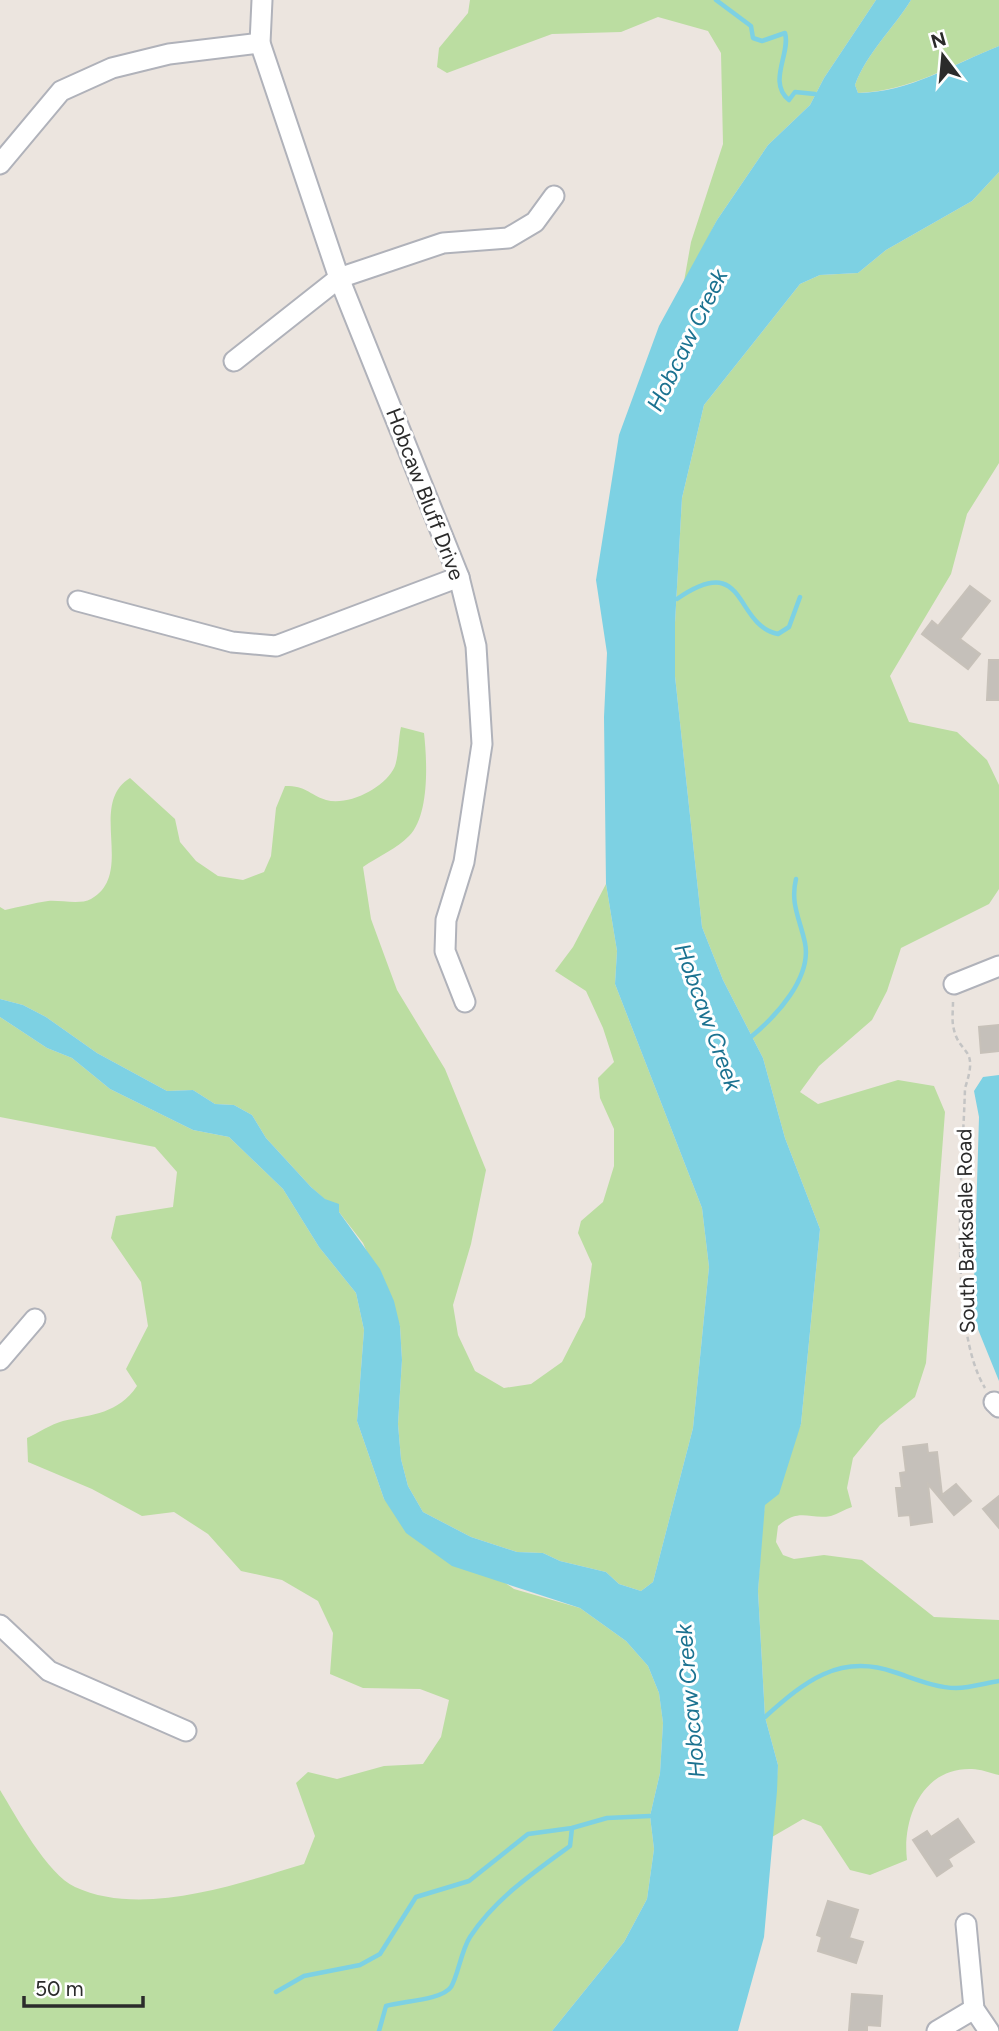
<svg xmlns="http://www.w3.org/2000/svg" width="999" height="2031" viewBox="0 0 999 2031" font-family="Figtree,sans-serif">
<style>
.green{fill:#bbdda1}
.water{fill:#7dd1e3}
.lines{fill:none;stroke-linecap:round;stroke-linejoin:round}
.stream{stroke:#7dd1e3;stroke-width:4.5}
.building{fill:#c5c0ba;stroke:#c7c1b9;stroke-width:2}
.minor-casing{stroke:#b0b2ba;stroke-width:23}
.path{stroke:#c4c4c4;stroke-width:2.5;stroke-dasharray:5 3.5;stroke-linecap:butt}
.minor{stroke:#fff;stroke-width:19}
.labels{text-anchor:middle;stroke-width:6;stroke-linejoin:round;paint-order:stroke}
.street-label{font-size:21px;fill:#2b2b2b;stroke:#fff}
.water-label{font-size:23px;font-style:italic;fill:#1b7290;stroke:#fff}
</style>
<rect width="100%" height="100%" fill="#ece5df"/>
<g class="green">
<path d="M470,0H876L824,78L810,105L768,145L717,220L683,287L691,242L723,144L721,53L708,31L658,17L621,32L552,34L447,73L437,67L439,48L468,13Z"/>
<path d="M911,0H999V46C951,65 911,91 858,93L855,85C866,54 893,29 911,0Z"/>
<path d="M999,172V463L967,514L951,574L890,676L909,722L957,732L987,760L999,785V889L989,904L901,948L887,991L872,1020L819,1066L800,1092L818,1104L898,1080L934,1086L945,1112L926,1363L915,1397L880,1425L853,1458L847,1488L852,1507C845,1509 838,1514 831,1516C809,1520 800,1507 778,1526L776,1542L783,1555L794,1559L824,1555L862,1560L934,1617L999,1620V1775C990,1773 980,1769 972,1769C922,1767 902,1819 907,1860L870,1875L850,1870L821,1826L803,1819L772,1837L778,1765L765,1717L758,1591L762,1527L765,1504L801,1424L820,1229L785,1138L763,1058L723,980L702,927L675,676V623L682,498L704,405L800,284L820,275L858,273L886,250L972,201Z"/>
<path d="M401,727L424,733C427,760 430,815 409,836C398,848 377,857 363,867L371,919L397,990L445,1069L486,1170L471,1244L453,1305L458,1335L475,1371L504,1388L531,1384L562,1362L585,1317L592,1264L578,1233L581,1221L603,1202L614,1166V1129L600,1098L598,1078L614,1062L603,1028L586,991L555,971L573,947L606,884L617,951L615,984L702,1208L709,1267L693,1428L653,1582L641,1591L619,1584L606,1572L560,1561L543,1553L517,1552L471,1537L423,1512L408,1486L401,1459L398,1424L402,1360L400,1326L363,1243L339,1212L311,1187L266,1138L252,1115L234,1105L215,1104L193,1090L167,1091L97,1053L46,1017L23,1005L0,999V907L5,910C19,907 34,903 48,901C61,900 80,905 91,899C136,874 87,804 130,778L175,819L180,842L196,861L218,876L243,880L264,872L271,856L276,808L285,786C307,786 308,794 326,800C348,806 382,789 393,770C399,761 398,739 401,727Z"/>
<path d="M0,1017L47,1048L72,1058L110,1089L193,1130L229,1137L283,1189L319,1247L356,1293L364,1330L357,1421L384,1499L514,1589L580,1608L626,1641L648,1666L659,1693L663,1723L660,1773L650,1816L654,1849L647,1899L624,1942L552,2031H0V1790C16,1816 47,1874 75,1887C142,1918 237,1884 304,1864L315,1836L296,1783L308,1772L337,1779L384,1766L423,1764L441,1737L449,1700L420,1689L363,1688L330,1674L333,1633L318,1601L282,1580L241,1571L208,1534L174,1512L142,1516L92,1489L28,1462L27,1438C38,1433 51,1424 63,1421C93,1414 118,1414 137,1386L126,1369L148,1326L141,1282L111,1238L116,1216L173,1207L177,1172L155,1147L0,1117Z"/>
</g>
<g class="water">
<path d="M876,0H911C893,29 866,54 855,85L858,93C911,92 951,65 999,46V172L972,201L886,250L858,273L820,275L800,284L704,405L682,498L675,623V676L702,927L723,980L763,1058L785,1138L820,1229L801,1424L779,1494L765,1505L758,1591L765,1717L778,1765L777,1791L764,1937L738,2031H552L624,1942L647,1899L654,1849L650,1816L660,1773L663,1723L659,1693L648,1666L626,1641L580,1608L452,1566L406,1533L384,1499L357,1421L364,1330L356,1293L319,1247L283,1189L229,1137L193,1130L110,1089L72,1058L47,1048L0,1017V999L23,1005L46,1017L97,1053L167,1091L193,1090L215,1104L234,1105L252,1115L266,1138L311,1187L325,1199L339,1204V1212L380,1269L394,1301L400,1326L402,1360L398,1424L401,1459L408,1486L423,1512L471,1537L517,1552L543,1553L560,1561L606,1572L619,1584L641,1591L653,1582L693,1428L709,1267L702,1208L615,984L617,951L606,884L604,717L607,653L596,580L619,435L659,326L717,220L768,145L810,105L824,78Z"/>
<path d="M999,1075V1381L973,1317L979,1117L974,1091L983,1077Z"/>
</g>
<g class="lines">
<g class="stream">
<path d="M716,0L751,26L753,38L762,41L785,33C791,53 767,82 789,100L795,92L815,94"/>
<path d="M677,599C748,550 733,625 778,634L789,627L800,597"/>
<path d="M752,1036C776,1016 812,978 805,943C800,919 790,904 796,879"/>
<path d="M765,1717C804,1682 839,1653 894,1672C913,1678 936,1688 956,1688C970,1688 986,1683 999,1681"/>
<path d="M276,1992L304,1976L360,1965L380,1954L416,1897L469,1881L528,1834L572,1828L607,1818L650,1816"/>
<path d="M379,2031L386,2006C403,2001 442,2000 451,1987C458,1976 461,1951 470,1937C495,1899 534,1872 570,1846L572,1828"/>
</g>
</g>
<g class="building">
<path d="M970,586L990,601L960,639L980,654L968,669L922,634L932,621L938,626Z"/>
<path d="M989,660H999V700H987Z"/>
<path d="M999,1025V1051L981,1053L979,1027Z"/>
<path d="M927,1444L928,1453L937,1452L942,1495L956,1484L971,1501L954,1515L928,1484L932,1522L911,1525L910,1515L899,1516L896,1488H902L900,1473L906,1472L903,1447Z"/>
<path d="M999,1496V1528L983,1509Z"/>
<path d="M958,1819L974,1842L948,1859L952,1866L937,1876L913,1840L927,1831L931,1837Z"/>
<path d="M828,1901L858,1910L849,1938L863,1942L856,1963L818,1951L822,1937L817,1935Z"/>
<path d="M852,1994L882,1996L880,2026L867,2025V2031H849Z"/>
</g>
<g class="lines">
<g class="minor-casing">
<g id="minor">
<path d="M262,0L260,43L339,278L459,577L476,646L482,744L464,862L446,920L445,951L465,1002"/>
<path d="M0,164L61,91L112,68L169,54L260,43"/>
<path d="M234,361L339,278L443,243L508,238L535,222L554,196"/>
<path d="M78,601L232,642L276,646L459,577"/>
<path d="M954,984L999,966"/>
<path d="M0,1360L35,1319"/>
<path d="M994,1402L999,1407"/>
<path d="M0,1625L49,1671L186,1731"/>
<path d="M966,1924L974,2009L989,2031"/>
<path d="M937,2031L974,2009"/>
</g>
</g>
<path class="path" d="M953,1002C953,1009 952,1018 953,1025C958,1057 980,1044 965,1088C963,1163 947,1326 985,1388"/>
<use href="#minor" class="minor"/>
</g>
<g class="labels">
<g class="street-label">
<text transform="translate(425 494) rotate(69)" y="7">Hobcaw Bluff Drive</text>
<text transform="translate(966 1231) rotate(-91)" y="7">South Barksdale Road</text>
</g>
<g class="water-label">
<text transform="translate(687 340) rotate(-64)" y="8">Hobcaw Creek</text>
<text transform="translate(708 1017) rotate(70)" y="8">Hobcaw Creek</text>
<text transform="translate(690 1701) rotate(-95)" y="8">Hobcaw Creek</text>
</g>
</g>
<g transform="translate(943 56) rotate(344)" stroke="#ffffff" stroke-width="5" paint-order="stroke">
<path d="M0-5L12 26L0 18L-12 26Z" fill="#2b2b2b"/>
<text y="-10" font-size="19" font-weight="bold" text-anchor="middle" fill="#2b2b2b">N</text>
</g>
<path d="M24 1996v10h119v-10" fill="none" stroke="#2b2b2b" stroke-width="3.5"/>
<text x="35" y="1996" font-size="21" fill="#2b2b2b" stroke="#ffffff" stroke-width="5" paint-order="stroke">50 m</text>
</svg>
